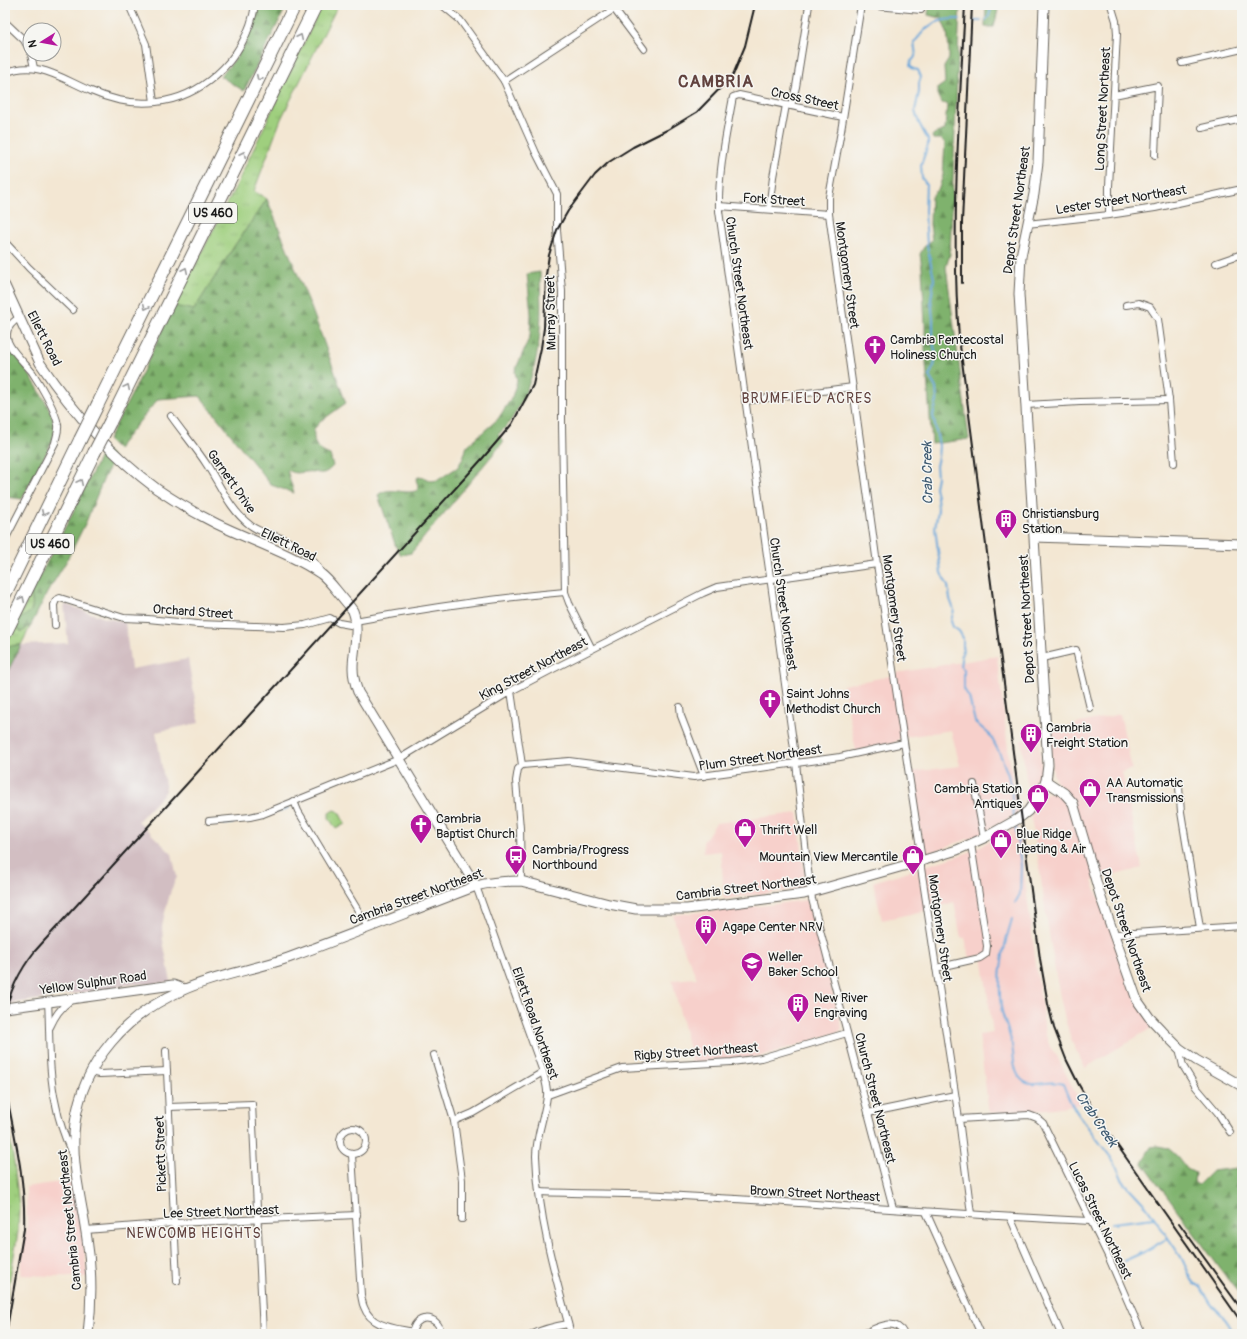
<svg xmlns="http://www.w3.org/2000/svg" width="1247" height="1339" viewBox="0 0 1247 1339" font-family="Pangolin,sans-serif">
<defs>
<pattern id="grass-tufts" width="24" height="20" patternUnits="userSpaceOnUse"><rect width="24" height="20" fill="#9fcf7e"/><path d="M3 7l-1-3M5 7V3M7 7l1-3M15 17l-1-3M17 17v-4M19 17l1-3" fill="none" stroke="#88b16c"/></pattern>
<pattern id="forest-firs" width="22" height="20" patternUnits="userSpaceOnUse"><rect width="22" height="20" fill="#7fb26d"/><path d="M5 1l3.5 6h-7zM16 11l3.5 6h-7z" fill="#679059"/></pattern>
</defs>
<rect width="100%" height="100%" fill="#f6f6f2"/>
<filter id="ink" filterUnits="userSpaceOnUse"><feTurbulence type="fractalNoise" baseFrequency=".025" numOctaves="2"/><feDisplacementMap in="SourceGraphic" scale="8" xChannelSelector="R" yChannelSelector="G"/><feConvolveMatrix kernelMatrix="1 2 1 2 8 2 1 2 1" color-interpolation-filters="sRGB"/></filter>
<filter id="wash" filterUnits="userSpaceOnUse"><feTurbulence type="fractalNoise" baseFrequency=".012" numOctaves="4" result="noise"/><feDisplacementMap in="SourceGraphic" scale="16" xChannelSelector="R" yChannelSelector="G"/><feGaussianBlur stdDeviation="0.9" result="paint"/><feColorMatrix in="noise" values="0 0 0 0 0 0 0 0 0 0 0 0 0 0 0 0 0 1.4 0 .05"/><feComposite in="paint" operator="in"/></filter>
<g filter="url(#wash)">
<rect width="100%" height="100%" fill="#f3e7d3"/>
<!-- built -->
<g fill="#f7d0cb">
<polygon points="997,656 1009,757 1018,812 1016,814 976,836 926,854 924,852 911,772 960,766 951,730 906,737 900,738 894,743 856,751 843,685 896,675 896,673"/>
<polygon points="1120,714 1132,769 1122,772 1142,868 1092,881 1153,1027 1085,1068 1071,1040 1063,1011 1056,976 1045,908 1037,851 1031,818 1032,813 1037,805 1029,799 1021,740 1038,738 1045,794 1052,793 1059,796 1065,789 1056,782 1053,773 1049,730"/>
<polygon points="798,813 806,888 724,899 721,851 704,853 703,842 716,823"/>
<polygon points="1018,826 1045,1033 1050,1047 1057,1056 1081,1104 1033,1111 989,1113 979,1035 993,1033 982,955 970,958 965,938 961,938 954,902 933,909 882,920 873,882 967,853"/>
<polygon points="806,900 809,905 842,1028 839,1032 761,1056 733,1061 692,1062 672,980 697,978 681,943 673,915 769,905"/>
<polygon points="73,1180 84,1244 87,1277 20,1275 27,1224 26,1187"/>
</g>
<!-- industrial -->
<polygon fill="#d2bec2" points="64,604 105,618 125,622 131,669 188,659 199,723 156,732 166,791 138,821 172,854 177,877 171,890 164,916 162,927 163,941 171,982 148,984 133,984 81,993 59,995 43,999 5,1004 5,677 21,645 68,643"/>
<!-- grass -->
<g fill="url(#grass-tufts)" stroke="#5e764d">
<polygon points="322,5 338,5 281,119 254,191 267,199 235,245 194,310 176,307 174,306 235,188"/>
<polygon points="31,593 33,607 26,627 30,627 21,645 5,646"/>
<polygon points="334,810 339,812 345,824 336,829 329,818 329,813"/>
<polygon points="5,1112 14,1162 19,1206 18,1232 5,1308"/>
</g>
<!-- forest -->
<g fill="url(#forest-firs)" stroke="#4e6744">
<path d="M258,5H287L244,91L220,76C242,54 251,35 258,5Z"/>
<polygon points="929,5 960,5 950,254 946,267 969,439 932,444 925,350 925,325 922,268 920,254 924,247 932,240 930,224 931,197 939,188 943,175 945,143 941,139 933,139 932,136 934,134 945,130 947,104 942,103 938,97 938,88 945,83 944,67 949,59 949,50 947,32 941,18 928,15"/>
<polygon points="986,5 999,5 994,27 985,27"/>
<path d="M267,199L311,307L346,403L321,421L314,429C313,443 316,450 330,455L333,466C321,479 319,470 306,472C296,473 297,474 287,470L294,493L271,485L200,396L158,399L121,444L118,450L108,440L137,384L174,306L194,310L235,245Z"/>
<path d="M540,272C540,291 542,311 540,330C538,364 524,411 498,435L504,441L411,553L401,555L396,547L378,495C389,485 405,496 418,490V485L416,480L418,477L425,478L431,481L438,480L458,467L463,458L467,446L498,419L512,397L517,381L515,371L530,336L531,314L527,274Z"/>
<path d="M5,340C17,356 57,411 55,430C53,443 45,455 39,466C33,477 28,488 22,499L5,497Z"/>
<path d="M104,448L114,458L104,478L86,522L66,562L47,593L30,627H26L25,630L22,632L17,628V620C33,611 34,612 31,593L74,510Z"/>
<polygon points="21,645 8,671 5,672 5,646"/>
<polygon points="1158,1146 1168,1148 1177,1156 1187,1169 1195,1173 1194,1182 1198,1185 1212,1171 1237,1168 1242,1161 1242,1297 1232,1285 1142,1162 1151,1147"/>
</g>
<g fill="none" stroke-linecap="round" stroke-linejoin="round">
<!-- stream -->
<g stroke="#69a7db" stroke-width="2">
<path d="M960,19C936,18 927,25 914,43C915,50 918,57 911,61L910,66L913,69L918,70L921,77L919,83V92L915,111L919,123L928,140V145L921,165L922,178L926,184L925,211L927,245L934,279L931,299L933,320V341L936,356L934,366L929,376L936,388L937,401L933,415L939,446L938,457L936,466L937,477L935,487L937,497L938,510L935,528L941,573L948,586L950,599L954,610L951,621L953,627L959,631L963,638V648L960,666L964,670V689L969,697L975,722L990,735L1000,754L1008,775L1011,788L1014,818"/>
<polyline points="986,20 989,16 992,5"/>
<polyline points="974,21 981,21"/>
<polyline points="273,813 288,808"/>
<polyline points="239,822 261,817"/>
<polyline points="224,824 233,823"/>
<polyline points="1015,824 1021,865 1020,894 1015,903"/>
<path d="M1012,919C1003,947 997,977 1001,1007C1003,1020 1010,1032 1012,1045C1014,1056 1013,1072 1022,1080C1033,1090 1049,1078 1063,1084L1069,1099L1078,1114L1115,1163L1123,1181L1147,1207L1181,1257L1194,1284L1200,1286L1211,1304L1226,1319L1234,1334"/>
<polyline points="1112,1223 1154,1218"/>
<polyline points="1124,1261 1144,1252 1168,1238"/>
</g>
</g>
</g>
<g filter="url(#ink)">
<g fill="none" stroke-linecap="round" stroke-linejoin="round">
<!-- street casing -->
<g stroke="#67635c" stroke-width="8">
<g id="street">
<polyline points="129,5 146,44 154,102"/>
<polyline points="442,5 460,20 504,81 536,153 557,194 557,230 562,291 562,425 565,592 569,603 592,649"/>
<polyline points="611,5 644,49"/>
<polyline points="861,5 841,131 829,197 829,214 877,564 921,854 921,868 959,1119 971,1214"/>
<polyline points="866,5 921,10"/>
<polyline points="5,22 24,40 30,51"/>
<polyline points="31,54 34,68"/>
<polyline points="1182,63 1242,49"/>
<path d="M5,73C37,59 62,79 91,91C134,110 180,107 216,75C236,58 251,32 255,5"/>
<polyline points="504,81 614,9"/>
<polyline points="1114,95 1158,86 1155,155"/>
<polyline points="791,106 796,87 809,5"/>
<path d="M843,117L739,95L733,97C726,135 718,172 719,211L796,763L807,863L812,899L893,1208"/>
<polyline points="1202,128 1242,119"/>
<polyline points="719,206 829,214"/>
<polyline points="769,209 773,177 786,105"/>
<polyline points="1109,215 1109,186 1117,34 1116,21 1111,5"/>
<polyline points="1027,224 1109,215 1155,208 1242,189"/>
<polyline points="5,242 29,268 73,310"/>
<polyline points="1216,263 1242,254"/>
<polyline points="1126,305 1139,303 1150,307 1158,319 1169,400 1174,463"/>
<polyline points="745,401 853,387"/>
<polyline points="1026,405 1080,402 1169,400"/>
<path d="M171,416C183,433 196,448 207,465C220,485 230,510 250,525C260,533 272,534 283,539C299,546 314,558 321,573"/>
<path d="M5,540L55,443C56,437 59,431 58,425C56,411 40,384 32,372C25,363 5,346 7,334C7,326 14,321 20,317"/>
<path d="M355,621C425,608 494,598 565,592"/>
<polyline points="55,625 54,605 56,600 60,598 124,618 148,619 198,624 284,627 305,625 330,618 339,623 356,626"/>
<polyline points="1042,658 1076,650 1090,708"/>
<polyline points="511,691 522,765 518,769 516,781 520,828 521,881"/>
<polyline points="680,707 681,716 704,776"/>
<polyline points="522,765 569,761 694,777 840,757 904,743"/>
<polyline points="974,784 984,838"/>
<polyline points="1179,787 1181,812 1200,928"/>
<polyline points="294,801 298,811 368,927"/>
<polyline points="209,821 250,817 263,814 399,759 511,691 551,670 703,593 717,587 877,564"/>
<path d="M476,886L543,1072C545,1080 548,1089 547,1096C545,1116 536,1135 536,1156C538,1216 555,1276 571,1334"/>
<polyline points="1114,936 1118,934 1242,926"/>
<polyline points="936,968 980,958 986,954 987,946 971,844"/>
<path d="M48,1001C50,1035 48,1072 56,1105C59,1122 65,1138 72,1154"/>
<path d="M50,1027C55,1016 60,1008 71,1000"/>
<polyline points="1179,1048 1183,1066 1196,1087 1218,1113 1230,1132"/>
<polyline points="166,1051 177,1281"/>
<polyline points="434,1055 454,1121 462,1180 462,1219"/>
<polyline points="91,1072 100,1074 167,1071"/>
<polyline points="548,1095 622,1068 732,1062 761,1058 847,1033"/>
<polyline points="169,1107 252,1104 263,1334"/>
<polyline points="868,1113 955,1095"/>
<polyline points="959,1119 1029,1115 1037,1118 1043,1123 1108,1256 1142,1334"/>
<polyline points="454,1121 473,1113 543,1072"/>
<circle cx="353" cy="1141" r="13"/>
<path d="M352,1155L361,1295C362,1299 362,1303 364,1307C371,1327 395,1328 413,1332"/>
<path d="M539,1192C587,1194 634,1193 682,1196C818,1203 954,1215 1090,1221"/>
<polyline points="926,1212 981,1334"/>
<polyline points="1010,1217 1061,1334"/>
<polyline points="86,1230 174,1223 357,1215"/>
<path d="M413,1334C412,1314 440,1313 441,1334"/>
<path d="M533,1334C545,1328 556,1326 568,1324"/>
<path d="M863,1334C877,1328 895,1316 904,1334"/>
</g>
</g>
<!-- secondary casing -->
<g stroke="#67635c" stroke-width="11">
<g id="secondary">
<path d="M5,286L40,363C71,409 112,456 157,489C176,502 197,514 217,524C252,541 290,553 321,574C329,580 335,589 342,597C345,601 350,606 353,611C360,629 353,650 353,668C353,677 355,684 358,692L476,886"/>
<polyline points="1035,537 1242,544"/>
<polyline points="1046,781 1064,793 1073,803 1101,898 1137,1000 1149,1017 1165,1034 1179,1048 1196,1060 1242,1086"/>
<polyline points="5,1008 173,985 184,989"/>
<path d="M88,1334C92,1302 92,1270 87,1239C82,1201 70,1162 75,1123C83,1061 127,1014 183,990C216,975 253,970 288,958C351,935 413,910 476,886C491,882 506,881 521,881L609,904L636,909H687L804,894L921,861L957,850L984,838L1018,819L1028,811L1042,791L1046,781L1048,765L1019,294L1021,256L1034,194L1038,162L1044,5"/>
</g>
</g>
<!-- highway casing -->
<g stroke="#67635c" stroke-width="14">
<g id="highway">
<polyline points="98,404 295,5"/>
<polyline points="110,422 316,5"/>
<polyline points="5,594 80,440"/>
<polyline points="5,634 94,453"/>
</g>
</g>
<!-- street -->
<use href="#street" stroke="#fff" stroke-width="6"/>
<!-- secondary -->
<use href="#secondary" stroke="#fff" stroke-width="9"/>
<!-- highway -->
<use href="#highway" stroke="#fff" stroke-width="12"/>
<!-- rail -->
<g stroke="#1c1c1c" stroke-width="2">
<path d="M965,5C959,116 951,227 959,338L1040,959L1048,1004L1054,1028L1066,1059L1079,1085L1094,1111L1115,1142L1242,1323"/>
<polyline points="962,283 962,222 972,5"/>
<path d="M5,1016C9,991 20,970 35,951L482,459L512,424L533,385L541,348L544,328L546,275L549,255L557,230L568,211L595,175L609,162L633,147L667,130L697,112L733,75L745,46L755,5"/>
<path d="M5,1087C14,1134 26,1180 24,1229L6,1334"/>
<polyline points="1179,1223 1242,1310"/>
</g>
<!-- highway-bridge casing -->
<g stroke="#67635c" stroke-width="14" stroke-linecap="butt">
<g id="highway-bridge">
<polyline points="80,440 98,404"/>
<polyline points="94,453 110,422"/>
</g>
</g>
<!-- highway-bridge -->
<use href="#highway-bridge" stroke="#fff" stroke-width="12"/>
</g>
<!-- one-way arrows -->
<defs><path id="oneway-chevron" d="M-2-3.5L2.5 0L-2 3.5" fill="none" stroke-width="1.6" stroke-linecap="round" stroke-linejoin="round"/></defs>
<g stroke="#999">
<use href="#oneway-chevron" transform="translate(300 37) rotate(-64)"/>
<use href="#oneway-chevron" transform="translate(259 78) rotate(116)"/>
<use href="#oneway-chevron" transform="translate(243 154) rotate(-64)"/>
<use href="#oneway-chevron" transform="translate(185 270) rotate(-64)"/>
<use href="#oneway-chevron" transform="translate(146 307) rotate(116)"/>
<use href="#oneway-chevron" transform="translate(127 387) rotate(-64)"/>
<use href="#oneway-chevron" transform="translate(80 482) rotate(-64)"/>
<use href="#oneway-chevron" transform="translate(44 513) rotate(116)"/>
<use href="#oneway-chevron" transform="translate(22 599) rotate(-64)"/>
</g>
</g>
<!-- icons -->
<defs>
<g id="church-pin" transform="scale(1.15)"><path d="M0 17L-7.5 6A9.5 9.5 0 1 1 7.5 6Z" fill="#b5179e" stroke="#f6f6f2"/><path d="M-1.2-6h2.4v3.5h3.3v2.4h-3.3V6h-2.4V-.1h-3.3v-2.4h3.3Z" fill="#fff"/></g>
<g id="building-pin" transform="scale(1.15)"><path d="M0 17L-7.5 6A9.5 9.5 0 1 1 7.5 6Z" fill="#b5179e" stroke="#f6f6f2"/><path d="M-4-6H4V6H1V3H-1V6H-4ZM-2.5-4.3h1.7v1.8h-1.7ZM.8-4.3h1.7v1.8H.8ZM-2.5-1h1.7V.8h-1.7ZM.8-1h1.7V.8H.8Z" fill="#fff"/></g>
<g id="shop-pin" transform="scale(1.15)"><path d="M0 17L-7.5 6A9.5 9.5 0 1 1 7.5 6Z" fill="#b5179e" stroke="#f6f6f2"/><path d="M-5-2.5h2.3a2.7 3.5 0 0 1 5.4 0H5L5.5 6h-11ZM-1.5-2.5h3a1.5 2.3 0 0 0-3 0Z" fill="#fff"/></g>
<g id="bus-pin" transform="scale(1.15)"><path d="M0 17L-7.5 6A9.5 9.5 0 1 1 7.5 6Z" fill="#b5179e" stroke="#f6f6f2"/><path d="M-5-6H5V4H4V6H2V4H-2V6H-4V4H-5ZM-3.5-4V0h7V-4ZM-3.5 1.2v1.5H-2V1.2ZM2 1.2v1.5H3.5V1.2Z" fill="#fff"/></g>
<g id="school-pin" transform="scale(1.15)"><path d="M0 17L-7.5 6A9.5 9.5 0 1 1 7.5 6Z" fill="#b5179e" stroke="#f6f6f2"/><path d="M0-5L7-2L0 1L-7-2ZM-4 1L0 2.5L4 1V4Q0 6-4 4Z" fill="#fff"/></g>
</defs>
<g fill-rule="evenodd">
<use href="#church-pin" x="875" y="346"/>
<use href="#building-pin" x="1006" y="520"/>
<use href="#church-pin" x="770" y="700"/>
<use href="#building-pin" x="1031" y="734"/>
<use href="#shop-pin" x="1090" y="789"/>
<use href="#shop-pin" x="1038" y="795"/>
<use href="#church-pin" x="421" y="825"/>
<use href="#shop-pin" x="745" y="829"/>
<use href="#shop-pin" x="1001" y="840"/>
<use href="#bus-pin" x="516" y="856"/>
<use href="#shop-pin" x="913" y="856"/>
<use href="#building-pin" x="706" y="926"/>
<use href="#school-pin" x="752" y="963"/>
<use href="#building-pin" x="798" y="1004"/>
</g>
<g text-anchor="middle" stroke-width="3" stroke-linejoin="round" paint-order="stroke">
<!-- shield labels -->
<g fill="#f6f6f2" stroke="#5d5d5c" stroke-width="1">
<rect x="189" y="203" width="48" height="20" rx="3"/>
<rect x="26" y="534" width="48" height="20" rx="3"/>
</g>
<g font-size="12" font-weight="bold" fill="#1c1c1c">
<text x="213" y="217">US 460</text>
<text x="50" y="548">US 460</text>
</g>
<!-- street labels -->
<g font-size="13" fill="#1c1c1c" stroke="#f6f6f2">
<text transform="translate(805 98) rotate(12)" y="5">Cross Street</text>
<text transform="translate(1102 109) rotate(-87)" y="5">Long Street Northeast</text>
<text transform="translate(774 199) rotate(4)" y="5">Fork Street</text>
<text transform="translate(1121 199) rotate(-9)" y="5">Lester Street Northeast</text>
<text transform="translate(1016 210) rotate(-82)" y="5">Depot Street Northeast</text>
<text transform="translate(848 275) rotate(82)" y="5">Montgomery Street</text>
<text transform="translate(740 283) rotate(82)" y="5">Church Street Northeast</text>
<text transform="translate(550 313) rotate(-91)" y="5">Murray Street</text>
<text transform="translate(45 338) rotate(63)" y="5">Ellett Road</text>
<text transform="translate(232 481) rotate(55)" y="5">Garnett Drive</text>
<text transform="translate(289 544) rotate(26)" y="5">Ellett Road</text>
<text transform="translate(784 604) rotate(82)" y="5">Church Street Northeast</text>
<text transform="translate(895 608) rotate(82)" y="5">Montgomery Street</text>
<text transform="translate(193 611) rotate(4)" y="5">Orchard Street</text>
<text transform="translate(1026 619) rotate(-93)" y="5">Depot Street Northeast</text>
<text transform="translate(533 668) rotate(-28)" y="5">King Street Northeast</text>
<text transform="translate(760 757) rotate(-8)" y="5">Plum Street Northeast</text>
<text transform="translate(746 887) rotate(-7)" y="5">Cambria Street Northeast</text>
<text transform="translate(416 896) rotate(-20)" y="5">Cambria Street Northeast</text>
<text transform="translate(941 928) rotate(82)" y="5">Montgomery Street</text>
<text transform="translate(1127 930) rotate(71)" y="5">Depot Street Northeast</text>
<text transform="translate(93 982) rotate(-8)" y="5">Yellow Sulphur Road</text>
<text transform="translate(536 1023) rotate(71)" y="5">Ellett Road Northeast</text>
<text transform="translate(696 1051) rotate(-4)" y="5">Rigby Street Northeast</text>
<text transform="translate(876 1098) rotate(76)" y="5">Church Street Northeast</text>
<text transform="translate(160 1154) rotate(-92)" y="5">Pickett Street</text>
<text transform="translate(815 1193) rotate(3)" y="5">Brown Street Northeast</text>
<text transform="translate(221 1211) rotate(-2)" y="5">Lee Street Northeast</text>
<text transform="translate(69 1220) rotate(-96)" y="5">Cambria Street Northeast</text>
<text transform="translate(1101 1220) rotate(64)" y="5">Lucas Street Northeast</text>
</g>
<!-- poi labels -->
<g font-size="13" fill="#1c1c1c" stroke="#f6f6f2" text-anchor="start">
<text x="890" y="344">Cambria Pentecostal<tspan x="890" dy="15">Holiness Church</tspan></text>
<text x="1022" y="518">Christiansburg<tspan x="1022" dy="15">Station</tspan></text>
<text x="786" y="698">Saint Johns<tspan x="786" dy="15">Methodist Church</tspan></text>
<text x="1046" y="732">Cambria<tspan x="1046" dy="15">Freight Station</tspan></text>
<text x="1106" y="787">AA Automatic<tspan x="1106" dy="15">Transmissions</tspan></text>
<text x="1022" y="793" text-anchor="end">Cambria Station<tspan x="1022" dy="15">Antiques</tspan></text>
<text x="436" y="823">Cambria<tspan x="436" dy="15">Baptist Church</tspan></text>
<text x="760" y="834">Thrift Well</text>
<text x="1016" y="838">Blue Ridge<tspan x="1016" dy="15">Heating &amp; Air</tspan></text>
<text x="532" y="854">Cambria/Progress<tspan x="532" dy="15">Northbound</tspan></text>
<text x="898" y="861" text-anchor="end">Mountain View Mercantile</text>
<text x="722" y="931">Agape Center NRV</text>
<text x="768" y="961">Weller<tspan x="768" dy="15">Baker School</tspan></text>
<text x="814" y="1002">New River<tspan x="814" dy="15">Engraving</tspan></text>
</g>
<!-- neighbourhood labels -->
<g font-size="14" letter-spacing="1" fill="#61423e" stroke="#f6f6f2">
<text x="807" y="403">BRUMFIELD ACRES</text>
<text x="194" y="1238">NEWCOMB HEIGHTS</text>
</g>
<!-- water labels -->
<g font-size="14" font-style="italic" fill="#3f5b72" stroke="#f6f6f2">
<text transform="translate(927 473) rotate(-91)" y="5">Crab Creek</text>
<text transform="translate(1097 1119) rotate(56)" y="5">Crab Creek</text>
</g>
<!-- district labels -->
<g font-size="17" font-weight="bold" letter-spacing="1" fill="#61423e" stroke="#f6f6f2">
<text x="716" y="87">CAMBRIA</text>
</g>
</g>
<!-- margin -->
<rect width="1247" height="1339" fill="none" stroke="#f6f6f2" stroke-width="20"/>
<!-- north arrow -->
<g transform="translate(42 42) rotate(259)"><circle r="19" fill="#f6f6f2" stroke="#9f9f9c"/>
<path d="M0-3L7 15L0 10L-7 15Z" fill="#b5179e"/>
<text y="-6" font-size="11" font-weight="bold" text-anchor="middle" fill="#1c1c1c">N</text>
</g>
</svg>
